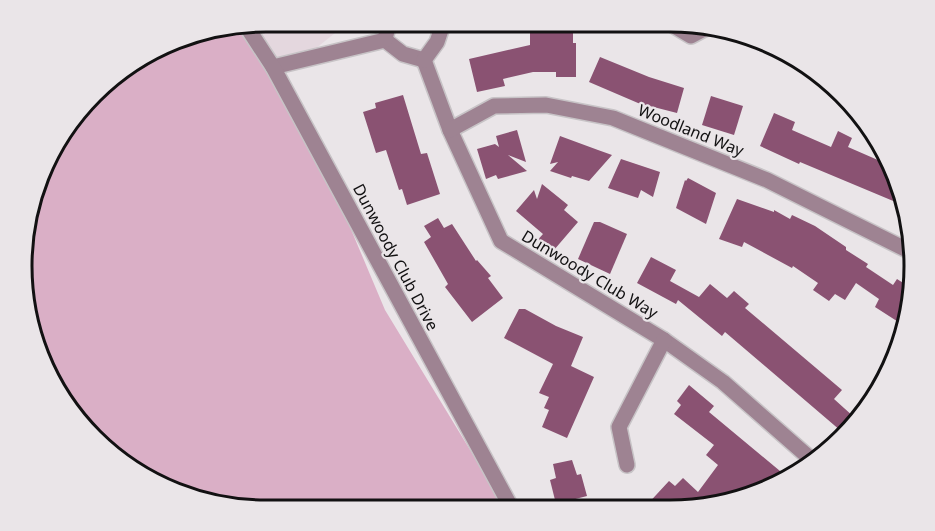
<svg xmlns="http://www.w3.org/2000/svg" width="935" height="531" viewBox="0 0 935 531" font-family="'Noto Sans',sans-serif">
<rect width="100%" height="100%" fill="#eae5e8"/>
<!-- built -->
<polygon fill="#e4d7de" points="266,21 350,21 285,73 249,24"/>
<!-- green -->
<polygon fill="#daafc6" points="249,24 285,73 385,310 506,509 250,509 143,477 81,426 39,359 22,281 29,202 62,129 117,71 187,34"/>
<!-- building -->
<g fill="#8a5272">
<polygon points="530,31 573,31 573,43 576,43 576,77 556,77 556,72 533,72 503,79 505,86 477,92 469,59 530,45"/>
<polygon points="600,57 649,77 684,88 677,113 638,103 589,82"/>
<polygon points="403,95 421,154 427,153 440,194 407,205 402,189 399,190 386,150 376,153 363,112 376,108 375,103"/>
<polygon points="711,96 743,106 734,135 702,125"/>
<polygon points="774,113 795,122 792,130 831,147 838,131 852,138 848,147 887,164 901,194 898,203 800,162 799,164 760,146"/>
<polygon points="517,130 526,162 508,155 527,171 498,179 496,175 486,179 477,149 495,144 499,147 496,136"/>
<polygon points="560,136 598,150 612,155 589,181 572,176 571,178 550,171 558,162 550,164"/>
<polygon points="621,159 660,172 653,197 641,190 638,198 608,188"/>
<polygon points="688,178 716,193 706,224 676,208 685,180 686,181"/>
<polygon points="542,184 568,205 564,210 578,222 548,257 534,244 543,234 516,211 534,190 537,199"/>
<polygon points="737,199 774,212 774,210 790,219 792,215 815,226 846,247 846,250 868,264 866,267 893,285 897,279 911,288 912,298 903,325 875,307 879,299 856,283 845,300 835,294 829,301 813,290 818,283 793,266 792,268 744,242 742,247 719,239"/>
<polygon points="438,218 444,228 452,224 476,261 477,260 491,276 488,278 503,298 472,322 445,287 448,284 424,242 431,237 424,226"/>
<polygon points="594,222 600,222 627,234 610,274 578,259"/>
<polygon points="651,257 676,270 670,281 699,297 710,284 727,298 734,291 749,304 745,308 842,390 834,399 854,417 841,431 725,332 722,336 678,300 676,304 637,283"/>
<polygon points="519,309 525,309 556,326 583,337 571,366 594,377 567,438 542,427 549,410 544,408 549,397 539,393 553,364 504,338"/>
<polygon points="689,385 714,406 709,412 786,476 701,508 644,508 669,481 675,486 683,478 698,492 718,465 706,455 714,445 674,414 681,405 677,401"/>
<polygon points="572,460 577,475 581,474 587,496 556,504 550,480 556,478 553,464"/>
</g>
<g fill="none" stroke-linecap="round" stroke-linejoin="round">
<!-- minor casing -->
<g stroke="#c7c3c6" stroke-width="18">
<g id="minor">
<polyline points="389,21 385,40 403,54 424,60"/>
<polyline points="666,21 691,36 706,28"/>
<polyline points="424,60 450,130 501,241 664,340 723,382 813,461"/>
<polyline points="424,60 437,42 444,21"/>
<polyline points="273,67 385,40"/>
<polyline points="450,130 494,106 546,105 613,118 767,180 909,251"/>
<polyline points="627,465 619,427 664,340"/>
</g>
</g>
<!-- tertiary casing -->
<g stroke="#c7c3c6" stroke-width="18">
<polyline id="tertiary" points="245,24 273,67 512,509"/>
</g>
<!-- minor -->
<use href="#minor" stroke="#9e8392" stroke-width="15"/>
<!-- tertiary -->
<use href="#tertiary" stroke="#9e8392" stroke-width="15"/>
</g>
<g text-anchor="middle" stroke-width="4.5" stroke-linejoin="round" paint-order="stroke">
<!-- street labels -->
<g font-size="16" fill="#121112" stroke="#eae5e8">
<text transform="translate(691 130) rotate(22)" y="6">Woodland Way</text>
<text transform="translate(396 257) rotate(62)" y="6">Dunwoody Club Drive</text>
<text transform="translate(590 274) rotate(31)" y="6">Dunwoody Club Way</text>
</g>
</g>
<!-- crop -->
<path d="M0 0H935V531H0ZM266 32H670A234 234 0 0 1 904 266V266A234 234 0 0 1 670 500H266A234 234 0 0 1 32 266V266A234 234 0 0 1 266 32Z" fill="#eae5e8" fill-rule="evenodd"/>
<path fill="none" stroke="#121112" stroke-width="3" d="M266 32H670A234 234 0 0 1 904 266V266A234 234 0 0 1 670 500H266A234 234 0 0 1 32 266V266A234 234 0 0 1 266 32Z"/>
</svg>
